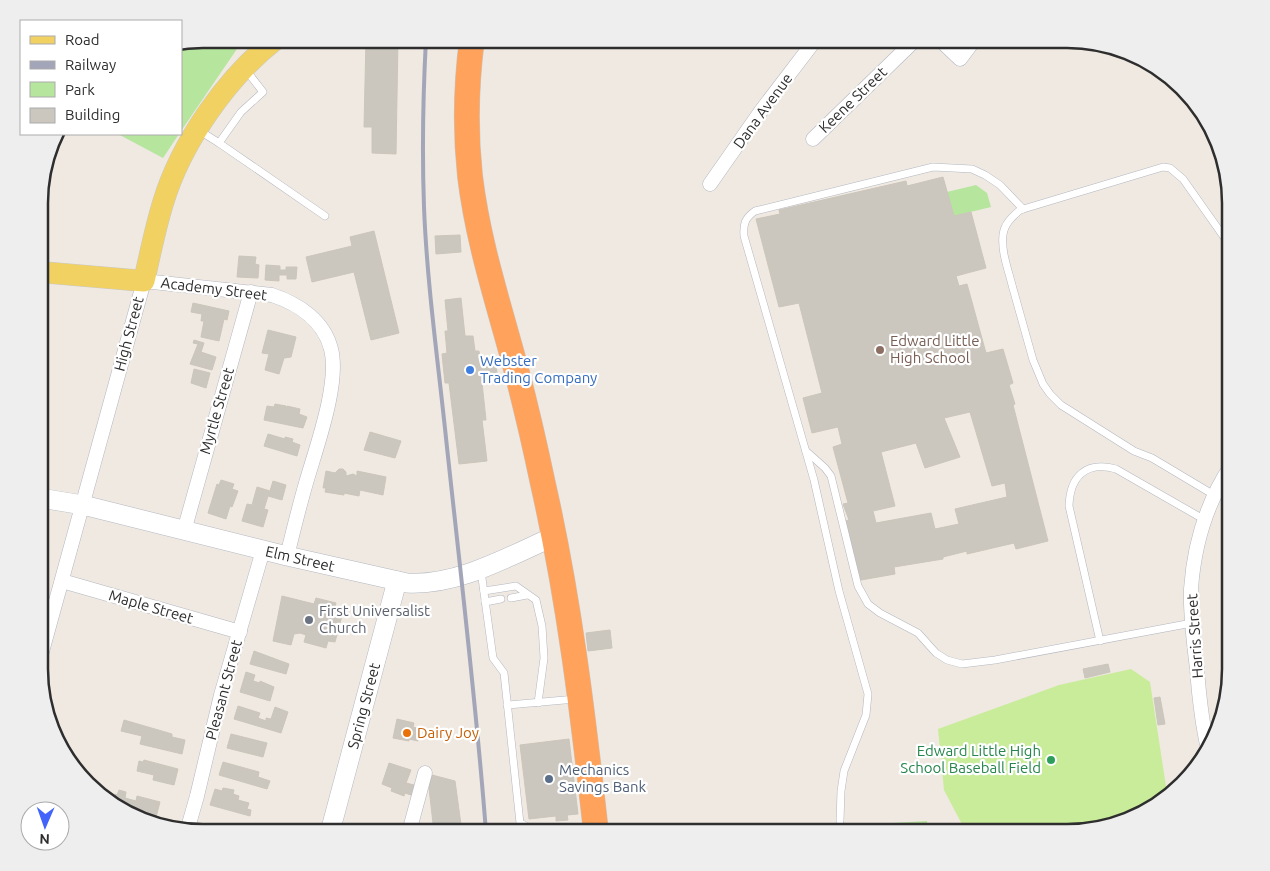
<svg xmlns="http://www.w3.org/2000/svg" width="1270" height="871" viewBox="0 0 1270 871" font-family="Ubuntu,sans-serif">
<rect width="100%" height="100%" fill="#efe9e1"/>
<!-- green -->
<g fill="#b6e59e">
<polygon points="203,39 248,39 241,43 181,131 181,43"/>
<polygon points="118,134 179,134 163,158"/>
<polygon points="976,185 987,193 991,207 954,216 947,192"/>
<polygon points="927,821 928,832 858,832 858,825"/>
</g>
<!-- pitch -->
<polygon fill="#c9ec9a" points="1131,669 1150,682 1167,793 1140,815 1068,832 966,832 944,790 938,729 1059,685"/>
<!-- building -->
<g fill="#cbc7bf" stroke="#cbc5ba" fill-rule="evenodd">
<polygon points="366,39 398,39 396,154 372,153 372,127 364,127"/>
<path d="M943,177L954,216L971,212L986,268L956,276L959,286L967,284L986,353L1003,349L1013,383L1009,385L1015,404L1013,405L1048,541L1016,549L1014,543L967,554V551L943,557V559L894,567L895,574L861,580L845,521L849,520L843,504L848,503L833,447L842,444L838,427L812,433L803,398L822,393L799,303L779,307L756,219L780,214L779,210L906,181L907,186ZM970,412L992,486L1005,483L1007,497L955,509L959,524L935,529L931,513L876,523L873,511L895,506L881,452L916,443L925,468L960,457L944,418Z"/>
<polygon points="374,231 399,333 371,340 354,272 312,282 306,257 352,246 350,237"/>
<polygon points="460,235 461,252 436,254 435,236"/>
<polygon points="239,256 256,257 255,264 259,265 258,278 237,277"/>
<polygon points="266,265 280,266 280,270 286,270 286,267 297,267 296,279 287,279 287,275 279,275 279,281 265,280"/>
<polygon points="461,298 465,336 473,336 475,351 479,351 480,358 495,356 498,381 482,383 486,420 482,420 487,461 459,464 449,383 445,383 442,354 447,353 445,331 448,331 445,300"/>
<polygon points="193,303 229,311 227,320 224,319 219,341 201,337 204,321 201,321 202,314 191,312"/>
<polygon points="268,330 296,337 291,357 284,358 279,374 265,370 269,354 262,353"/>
<polygon points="194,340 204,343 201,352 216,357 212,370 190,364 198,344 193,343"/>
<polygon points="194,369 210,373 206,388 191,383"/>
<polygon points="275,404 286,406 286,410 287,406 300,409 299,414 307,417 303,428 264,420 267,406 274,407"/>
<polygon points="370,432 401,441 395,458 364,450"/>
<polygon points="268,434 285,439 285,437 293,439 292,442 300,445 297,456 264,446"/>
<polygon points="339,469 343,469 346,472 346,476 353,474 357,476 357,471 386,477 383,495 360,490 359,496 344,493 344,495 325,492 326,488 323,488 326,471 335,473"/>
<polygon points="221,480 234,484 232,489 238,491 232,507 230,506 226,519 208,513 217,484 219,485"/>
<polygon points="273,481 286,485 282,500 268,496 264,509 268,510 263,527 242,521 247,504 252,505 257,487 270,491"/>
<polygon points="282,596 314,604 316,598 336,603 334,610 343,612 335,642 328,641 326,648 304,642 306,635 300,633 294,634 291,645 273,641"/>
<polygon points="610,630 612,648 588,651 586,633"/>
<polygon points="254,651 289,664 286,674 250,664"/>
<polygon points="1108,664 1110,672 1085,678 1083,669"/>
<polygon points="246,672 255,675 253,681 260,683 260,681 274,687 270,701 240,692"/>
<polygon points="1160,697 1165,724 1158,725 1154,698"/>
<polygon points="238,706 260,713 258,718 266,721 266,718 271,719 275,707 288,712 281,733 234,719"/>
<polygon points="397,719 414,723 413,727 420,729 418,741 409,739 409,741 393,738"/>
<polygon points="124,720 172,734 172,737 185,740 182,754 140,744 142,736 121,731"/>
<polygon points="231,734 267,743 263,757 227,748"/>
<polygon points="569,739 578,814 567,815 568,820 556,821 556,816 529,819 520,745"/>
<polygon points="144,760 178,769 174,785 153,780 154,775 137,771 139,761 143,762"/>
<polygon points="223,762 259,772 258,777 270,781 267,789 219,775"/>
<polygon points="389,763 411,770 406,783 414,785 411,795 405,793 404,796 391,791 392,788 382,784"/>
<polygon points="432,775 455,781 462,832 434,832 429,788"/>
<polygon points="223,788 234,790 233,794 239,796 238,800 249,803 247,809 251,810 250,816 210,805 215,789 222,791"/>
<polygon points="119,790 126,792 125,798 136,801 137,796 160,802 156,817 118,807 112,803 115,794 117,795"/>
<polygon points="354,827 368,830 369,832 353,832"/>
</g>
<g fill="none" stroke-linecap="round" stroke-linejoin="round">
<!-- lane casing -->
<g stroke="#b4b7c1" stroke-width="8">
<g id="lane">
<polyline points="200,131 219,143 325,216"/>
<polyline points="219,143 241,112 263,92 246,70"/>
<polyline points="806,451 825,468 831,476 858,586 868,604 880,613 918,633 936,653 947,660 962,664 995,660 1192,623"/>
<polyline points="1217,490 1231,499"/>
<path d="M1214,495L1152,458L1134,451L1061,405L1050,394L1043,384L1033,360C1026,335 1019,310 1012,285C1008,269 1001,251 1003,235C1004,224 1012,217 1020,210L1163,167L1170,168L1183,179L1231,247"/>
<polyline points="481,571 493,658 504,673 520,823 538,832 593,828"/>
<polyline points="484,591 516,586 536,600 542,626 544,658 538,703"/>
<polyline points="511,598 527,595"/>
<polyline points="485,602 501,599"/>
<path d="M1100,641L1069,506C1070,476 1086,461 1116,469L1205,520"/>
<polyline points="507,705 576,699"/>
<path d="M840,821L841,791L844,771L866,715L868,694L839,591L814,480L744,236C743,224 745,218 755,211L933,167L972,169L985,175L1000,185L1023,209"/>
</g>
</g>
<!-- street casing -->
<g stroke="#b4b7c1" stroke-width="15">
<g id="street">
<polyline points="939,39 960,59 975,39"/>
<polyline points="813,139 916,39"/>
<polyline points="710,184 761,111 816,39"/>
<polyline points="184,531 251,292"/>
<polyline points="62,581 240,632"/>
<path d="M40,659L144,281L272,295C299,304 324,321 331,349C340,383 316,448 306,483C299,507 293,532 287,556"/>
<path d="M1208,749C1202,723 1199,696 1197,669C1194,643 1190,616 1191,589C1194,546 1207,502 1231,466"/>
<polyline points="187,831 197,796 221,695 263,550"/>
<polyline points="409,832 425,773"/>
</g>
</g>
<!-- secondary casing -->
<g stroke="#b4b7c1" stroke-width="20">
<g id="secondary">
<path d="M40,498L83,505L287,556L407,583C458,586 509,556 555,536"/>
<polyline points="330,832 397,581"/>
</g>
</g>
<!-- primary casing -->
<g stroke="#c9c9c9" stroke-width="22">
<path id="primary" d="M40,272L144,281C150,255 155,229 163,203C181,143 227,77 276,39"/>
</g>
<!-- highway casing -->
<g stroke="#c9c9c9" stroke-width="26">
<path id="highway" d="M472,39C466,85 465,130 470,176C478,243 499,305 516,369C526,407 535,446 543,484C569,598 583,715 596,832"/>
</g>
<!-- lane -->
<use href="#lane" stroke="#fff" stroke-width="7"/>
<!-- street -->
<use href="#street" stroke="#fff" stroke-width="14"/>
<!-- secondary -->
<use href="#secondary" stroke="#fff" stroke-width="19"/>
<!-- primary -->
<use href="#primary" stroke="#f2d163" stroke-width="21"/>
<!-- highway -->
<use href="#highway" stroke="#ffa35c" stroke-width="25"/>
<!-- rail -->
<path stroke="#a3a6b8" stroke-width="4" d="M426,39C423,95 422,151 424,207C427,284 438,361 446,438C460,569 476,700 486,832"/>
</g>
<!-- markers -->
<circle fill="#8d6e63" stroke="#fff" stroke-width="2" cx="880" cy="350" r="5"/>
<circle fill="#3f7fe0" stroke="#fff" stroke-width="2" cx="470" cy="370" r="5"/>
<circle fill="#6b7280" stroke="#fff" stroke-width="2" cx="309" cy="620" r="5"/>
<circle fill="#e8710a" stroke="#fff" stroke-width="2" cx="407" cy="733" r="5"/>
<circle fill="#2e9e5b" stroke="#fff" stroke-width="2" cx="1051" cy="760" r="5"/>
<circle fill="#5c6f8a" stroke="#fff" stroke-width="2" cx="549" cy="779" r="5"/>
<g text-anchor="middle" stroke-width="4.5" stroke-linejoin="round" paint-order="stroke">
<!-- street labels -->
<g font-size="15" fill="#2e2e2e" stroke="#fff">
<text transform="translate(853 100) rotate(-44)" y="5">Keene Street</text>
<text transform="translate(763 111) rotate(-54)" y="5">Dana Avenue</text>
<text transform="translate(214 289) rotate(7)" y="5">Academy Street</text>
<text transform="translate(129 334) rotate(-75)" y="5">High Street</text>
<text transform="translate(217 411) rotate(-74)" y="5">Myrtle Street</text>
<text transform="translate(300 559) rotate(13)" y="5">Elm Street</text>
<text transform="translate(151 607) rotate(16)" y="5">Maple Street</text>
<text transform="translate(1195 636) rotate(-94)" y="5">Harris Street</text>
<text transform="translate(224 690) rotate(-75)" y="5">Pleasant Street</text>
<text transform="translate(364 706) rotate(-75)" y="5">Spring Street</text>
</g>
<!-- education labels -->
<g font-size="15" fill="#785e54" stroke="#fff" text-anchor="start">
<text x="890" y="346">Edward Little<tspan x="890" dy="17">High School</tspan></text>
</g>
<!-- shop labels -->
<g font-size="15" fill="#366cbe" stroke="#fff" text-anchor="start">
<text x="480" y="366">Webster<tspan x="480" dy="17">Trading Company</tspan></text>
</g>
<!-- worship labels -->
<g font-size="15" fill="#5b616d" stroke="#fff" text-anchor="start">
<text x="319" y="616">First Universalist<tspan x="319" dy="17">Church</tspan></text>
</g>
<!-- food labels -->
<g font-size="15" fill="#c56008" stroke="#fff" text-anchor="start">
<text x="417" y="738">Dairy Joy</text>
</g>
<!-- leisure labels -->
<g font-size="15" fill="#27864d" stroke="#fff" text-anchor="end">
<text x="1041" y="756">Edward Little High<tspan x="1041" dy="17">School Baseball Field</tspan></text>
</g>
<!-- service labels -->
<g font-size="15" fill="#4e5e75" stroke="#fff" text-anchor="start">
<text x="559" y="775">Mechanics<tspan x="559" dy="17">Savings Bank</tspan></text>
</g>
</g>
<!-- crop -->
<path d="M0 0H1270V871H0ZM203 48H1067A155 155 0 0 1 1222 203V669A155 155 0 0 1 1067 824H203A155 155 0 0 1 48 669V203A155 155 0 0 1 203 48Z" fill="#eee" fill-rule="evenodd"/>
<path fill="none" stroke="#2e2e2e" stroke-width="2.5" d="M203 48H1067A155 155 0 0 1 1222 203V669A155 155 0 0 1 1067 824H203A155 155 0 0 1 48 669V203A155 155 0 0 1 203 48Z"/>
<!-- legend -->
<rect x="20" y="20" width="162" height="115" fill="#ffffff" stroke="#ababab"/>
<rect x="30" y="36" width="25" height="8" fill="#f2d163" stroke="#ababab"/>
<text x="65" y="45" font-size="15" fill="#2e2e2e">Road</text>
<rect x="30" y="61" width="25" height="8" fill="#a3a6b8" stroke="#ababab"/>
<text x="65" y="70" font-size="15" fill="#2e2e2e">Railway</text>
<rect x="30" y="82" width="25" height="15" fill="#b6e59e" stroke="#ababab"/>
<text x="65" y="95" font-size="15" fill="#2e2e2e">Park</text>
<rect x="30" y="108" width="25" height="15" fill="#cbc7bf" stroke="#ababab"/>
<text x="65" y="120" font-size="15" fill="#2e2e2e">Building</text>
<!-- north arrow -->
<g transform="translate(45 826) rotate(182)"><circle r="24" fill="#ffffff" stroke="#ababab"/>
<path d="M0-4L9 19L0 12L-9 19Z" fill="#4264fb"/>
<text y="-8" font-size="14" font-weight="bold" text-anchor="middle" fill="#2e2e2e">N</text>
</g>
</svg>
